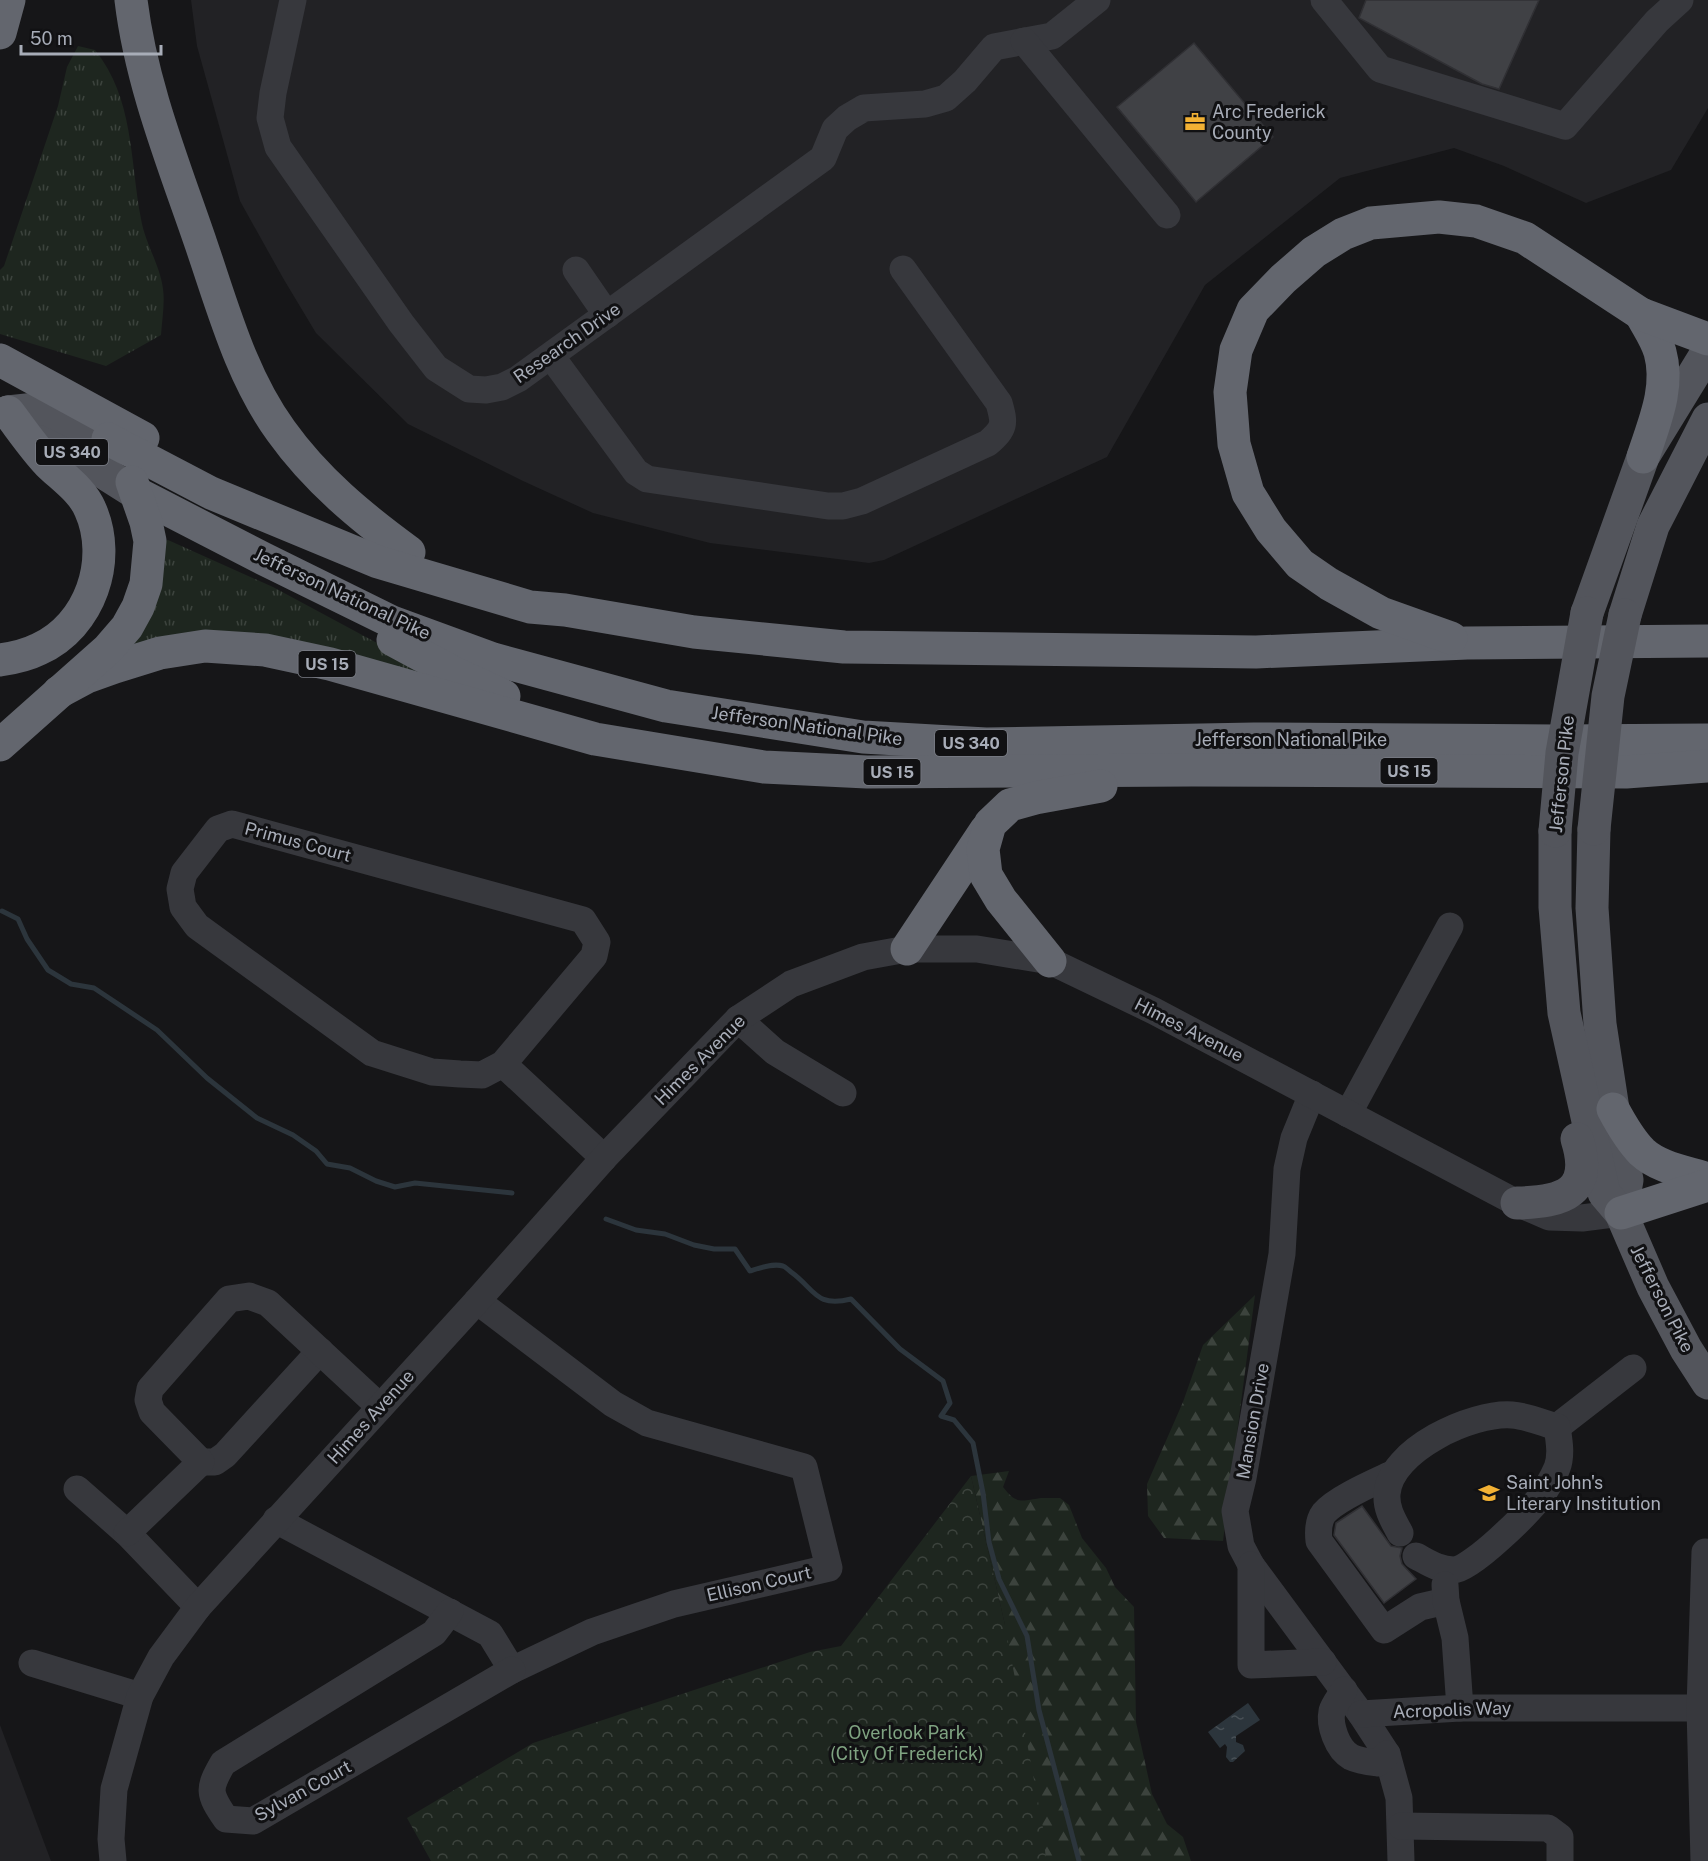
<svg xmlns="http://www.w3.org/2000/svg" width="1708" height="1861" viewBox="0 0 1708 1861" font-family="'Public Sans',sans-serif">
<defs>
<pattern id="grass-tufts" width="24" height="20" patternUnits="userSpaceOnUse" patternTransform="scale(1.5)"><rect width="24" height="20" fill="#1e261f"/><path d="M3 7l-1-3M5 7V3M7 7l1-3M15 17l-1-3M17 17v-4M19 17l1-3" fill="none" stroke="#3c433d"/></pattern>
<pattern id="forest-firs" width="22" height="20" patternUnits="userSpaceOnUse" patternTransform="scale(1.5)"><rect width="22" height="20" fill="#1e261f"/><path d="M5 1l3.5 6h-7zM16 11l3.5 6h-7z" fill="#3c433d"/></pattern>
<pattern id="park-crowns" width="20" height="18" patternUnits="userSpaceOnUse" patternTransform="scale(1.5)"><rect width="20" height="18" fill="#1e261f"/><path d="M2 6a3 3 0 1 1 6 0M12 15a3 3 0 1 1 6 0" fill="none" stroke="#3c433d"/></pattern>
<pattern id="water-ripples" width="26" height="14" patternUnits="userSpaceOnUse" patternTransform="scale(1.5)"><rect width="26" height="14" fill="#2c353c"/><path d="M2 4q2-2 4 0t4 0M15 11q2-2 4 0t4 0" fill="none" stroke="#485056"/></pattern>
</defs>
<rect width="100%" height="100%" fill="#161618"/>
<!-- built -->
<g fill="#222225">
<polygon points="191,0 1708,0 1708,108 1671,170 1586,203 1504,166 1454,148 1340,178 1205,285 1107,457 884,560 869,563 710,543 593,513 523,481 408,424 316,333 283,278 240,201 197,46"/>
<polygon points="0,1725 51,1861 0,1861"/>
</g>
<!-- grass -->
<g fill="url(#grass-tufts)">
<path d="M78,46L95,50C134,98 130,161 141,219C145,243 160,265 163,289C165,303 162,320 161,335L106,366L0,334V270L4,266L58,106L67,67Z"/>
<polygon points="168,540 273,587 418,665 485,698 387,671 126,654 163,541"/>
</g>
<!-- forest -->
<g fill="url(#forest-firs)">
<polygon points="1255,1295 1223,1541 1164,1538 1148,1516 1147,1484 1183,1402 1203,1345"/>
<path d="M1009,1471L1003,1487C1017,1505 1021,1501 1041,1498C1047,1498 1054,1498 1060,1498L1069,1505L1082,1538L1106,1568L1115,1587L1134,1607L1136,1722L1152,1794L1167,1824L1183,1837L1191,1861H976L1005,1625L971,1476Z"/>
</g>
<!-- park -->
<polygon fill="url(#park-crowns)" points="971,1476 1005,1625 1043,1828 1046,1861 431,1861 407,1818 533,1743 810,1652 841,1646"/>
<!-- water -->
<polygon fill="url(#water-ripples)" points="1248,1703 1260,1720 1236,1736 1236,1742 1243,1745 1245,1751 1233,1762 1230,1762 1226,1757 1227,1747 1225,1744 1220,1748 1208,1732"/>
<g fill="none" stroke-linecap="round" stroke-linejoin="round">
<!-- stream -->
<g stroke="#2c353c" stroke-width="5">
<polyline points="2,911 18,919 27,939 48,970 71,984 94,988 157,1030 207,1078 257,1118 293,1135 316,1151 327,1164 350,1168 376,1181 395,1187 415,1183 512,1193"/>
<path d="M606,1219L636,1230L665,1234L694,1245L714,1249H735L750,1271C759,1268 773,1263 783,1266C784,1266 790,1271 791,1272C815,1289 815,1308 851,1299L900,1349L943,1381L950,1403L941,1416L954,1420L973,1443L983,1493L989,1542L999,1579L1027,1636L1039,1710L1079,1861"/>
</g>
</g>
<!-- building -->
<g fill="#404145" stroke="#303034" stroke-width="1.5">
<polygon points="1366,0 1539,0 1499,89 1482,84 1359,18"/>
<polygon points="1194,43 1273,137 1196,202 1117,107"/>
<polygon points="1362,1506 1391,1546 1402,1548 1400,1556 1402,1564 1416,1579 1384,1603 1334,1535 1336,1523"/>
</g>
<g fill="none" stroke-linecap="round" stroke-linejoin="round">
<!-- minor -->
<g stroke="#37383d" stroke-width="27">
<polyline points="293,0 273,93 270,118 278,147 401,323 436,368 469,389 486,390 502,387 518,379 823,158 835,129 847,118 864,108 925,104 946,98 965,81 994,47 1052,36 1097,0"/>
<polyline points="1324,0 1380,69 1565,126 1657,21 1680,0"/>
<polyline points="1024,41 1167,215"/>
<polyline points="576,270 607,315"/>
<path d="M551,356L636,472L647,479L828,506H843L862,501L988,443C1005,428 1005,424 999,403L903,269"/>
<polyline points="738,1019 775,1052 843,1093"/>
<polyline points="503,1064 594,956 597,942 583,920 232,824 218,829 184,873 180,889 183,907 197,926 372,1053 432,1072 460,1074 482,1075 503,1064 604,1158"/>
<polyline points="1312,1094 1294,1138 1287,1169 1282,1254 1243,1478 1235,1511 1241,1546 1251,1565 1361,1714 1387,1754 1399,1798 1401,1861"/>
<polyline points="1348,1114 1450,926"/>
<polyline points="1557,1427 1633,1368"/>
<polyline points="201,1462 215,1462 225,1455 320,1351"/>
<path d="M1394,1473C1375,1482 1337,1498 1324,1513C1318,1521 1318,1532 1319,1541L1384,1630L1420,1607L1446,1601"/>
<polyline points="77,1489 127,1533 198,1607"/>
<polyline points="276,1520 490,1634 512,1670 592,1632 674,1604 829,1568 804,1467 647,1423 613,1404 477,1301"/>
<polyline points="127,1533 201,1462 152,1412 148,1400 150,1389 229,1299 249,1296 268,1303 380,1407"/>
<path d="M1400,1533C1393,1520 1386,1509 1387,1494C1390,1450 1472,1412 1512,1415C1527,1416 1543,1423 1557,1427C1559,1440 1562,1455 1557,1468C1553,1477 1547,1488 1541,1496C1529,1512 1472,1569 1454,1570C1439,1570 1429,1563 1416,1556"/>
<polyline points="1251,1565 1251,1665 1323,1662"/>
<polyline points="1445,1585 1446,1601 1455,1638 1460,1708"/>
<path d="M450,1612L434,1633L223,1763C208,1789 208,1793 226,1819L253,1821L512,1670"/>
<polyline points="32,1663 140,1696"/>
<path d="M1344,1690C1341,1696 1334,1704 1332,1711C1329,1725 1337,1749 1351,1757C1359,1761 1369,1762 1378,1763L1387,1754"/>
<polyline points="1361,1714 1460,1708 1700,1708"/>
<polyline points="1401,1826 1548,1828 1560,1837 1560,1861"/>
<polyline points="113,1861 111,1839 114,1789 140,1696 161,1657 198,1607 477,1301 604,1158 738,1019 791,984 863,957 907,949 977,949 1050,961 1154,1011 1517,1203 1549,1217 1582,1218 1621,1213"/>
<polyline points="1704,1861 1700,1708 1705,1552"/>
</g>
<!-- major -->
<g stroke="#53555c" stroke-width="33">
<polyline points="8,412 136,493"/>
<polyline points="8,412 45,408 108,439"/>
<polyline points="1587,613 1643,457 1703,359 1708,356"/>
<polyline points="1625,615 1653,526 1708,419"/>
<polyline points="1594,829 1592,908 1600,1024 1613,1109 1627,1180 1621,1213"/>
<polyline points="1555,831 1555,907 1564,1013 1604,1193 1621,1213 1653,1287 1686,1349 1708,1383"/>
<path d="M1517,1203C1563,1202 1594,1193 1577,1139"/>
</g>
<!-- highway -->
<g stroke="#63666e" stroke-width="33">
<path d="M131,0C141,84 174,165 201,244C223,308 241,376 281,431C316,480 361,517 409,552"/>
<polyline points="0,33 9,0"/>
<path d="M1641,314C1647,326 1656,338 1660,352C1670,388 1654,423 1643,457"/>
<polyline points="0,360 143,438"/>
<polyline points="108,439 211,493 378,562 530,607 565,610 694,632 844,647 1256,652 1467,643 1708,641"/>
<polyline points="136,493 264,559 392,622 493,659 666,706 863,737 986,744 1254,739 1557,741 1708,740"/>
<polyline points="1451,638 1381,613 1329,584 1300,564 1271,530 1248,493 1234,444 1230,392 1236,350 1253,310 1283,279 1314,252 1343,234 1371,223 1439,217 1476,221 1525,238 1641,314 1708,339"/>
<polyline points="393,640 456,674 504,696"/>
<path d="M0,660C14,658 27,655 39,649C90,626 113,560 90,509C82,490 62,477 48,463C33,447 21,429 8,412"/>
<polyline points="59,692 87,677 115,667 160,653 205,646 265,650 330,664 595,739 764,767 867,772 1192,770 1626,772 1708,766"/>
<polyline points="0,745 108,649 127,627 138,607 146,584 150,541 146,522 132,482"/>
<polyline points="907,949 986,830"/>
<polyline points="1050,961 1001,900 986,875 983,849 990,824 1010,805 1035,798 1101,786"/>
<path d="M1613,1109C1621,1124 1630,1140 1642,1152C1659,1168 1687,1172 1708,1179"/>
<polyline points="1621,1213 1708,1185"/>
</g>
<!-- major-bridge -->
<g stroke="#53555c" stroke-width="33">
<polyline points="1594,829 1608,696 1625,615"/>
<polyline points="1555,831 1562,753 1587,613"/>
</g>
</g>
<!-- icons -->
<defs>
<g id="office-bare" transform="scale(1.62)"><path d="M-6-3h4V-5.5h4V-3h4V5H-6ZM-1-4.5V-3h2v-1.5ZM-6 0V1H6V0Z" fill="#f2b134" stroke="#111113" stroke-width="2.5" paint-order="stroke"/></g>
<g id="school-bare" transform="scale(1.62)"><path d="M0-5L7-2L0 1L-7-2ZM-4 1L0 2.5L4 1V4Q0 6-4 4Z" fill="#f2b134" stroke="#111113" stroke-width="2.5" paint-order="stroke"/></g>
</defs>
<g fill-rule="evenodd">
<use href="#office-bare" x="1195" y="122"/>
<use href="#school-bare" x="1489" y="1493"/>
</g>
<g text-anchor="middle" stroke-width="6" stroke-linejoin="round" paint-order="stroke">
<!-- shield labels -->
<g fill="#111113" stroke="#7b7e86" stroke-width="1.5">
<rect x="36" y="439" width="72" height="26" rx="4.5"/>
<rect x="298.5" y="651" width="57" height="26" rx="4.5"/>
<rect x="935" y="730" width="72" height="26" rx="4.5"/>
<rect x="1380.5" y="758" width="57" height="26" rx="4.5"/>
<rect x="863.5" y="759" width="57" height="26" rx="4.5"/>
</g>
<g font-size="16" font-weight="bold" fill="#a8adb8">
<text x="72" y="458">US 340</text>
<text x="327" y="670">US 15</text>
<text x="971" y="749">US 340</text>
<text x="1409" y="777">US 15</text>
<text x="892" y="778">US 15</text>
</g>
<!-- poi labels -->
<g font-size="18" fill="#a8adb8" stroke="#111113" text-anchor="start">
<text x="1212" y="118">Arc Frederick<tspan x="1212" dy="21">County</tspan></text>
<text x="1506" y="1489">Saint John's<tspan x="1506" dy="21">Literary Institution</tspan></text>
</g>
<!-- street labels -->
<g font-size="18" fill="#a8adb8" stroke="#111113">
<text transform="translate(567 343) rotate(-35)" y="6">Research Drive</text>
<text transform="translate(342 594) rotate(25)" y="6">Jefferson National Pike</text>
<text transform="translate(807 726) rotate(8)" y="6">Jefferson National Pike</text>
<text x="1291" y="746">Jefferson National Pike</text>
<text transform="translate(1562 774) rotate(-84)" y="6">Jefferson Pike</text>
<text transform="translate(298 842) rotate(15)" y="6">Primus Court</text>
<text transform="translate(1189 1030) rotate(27)" y="6">Himes Avenue</text>
<text transform="translate(700 1060) rotate(-45)" y="6">Himes Avenue</text>
<text transform="translate(1662 1299) rotate(63)" y="6">Jefferson Pike</text>
<text transform="translate(371 1417) rotate(-48)" y="6">Himes Avenue</text>
<text transform="translate(1253 1421) rotate(-80)" y="6">Mansion Drive</text>
<text transform="translate(759 1584) rotate(-13)" y="6">Ellison Court</text>
<text transform="translate(1452 1710) rotate(-2)" y="6">Acropolis Way</text>
<text transform="translate(303 1791) rotate(-29)" y="6">Sylvan Court</text>
</g>
<!-- park labels -->
<g font-size="18" fill="#7fa381" stroke="#111113">
<text x="907" y="1739">Overlook Park<tspan x="907" dy="21">(City Of Frederick)</tspan></text>
</g>
</g>
<!-- scale -->
<path d="M21 45v9h140v-9" fill="none" stroke="#a8adb8" stroke-width="3"/>
<text x="30" y="45" font-size="18" fill="#a8adb8" stroke="#111113" stroke-width="4.5" paint-order="stroke">50 m</text>
</svg>
